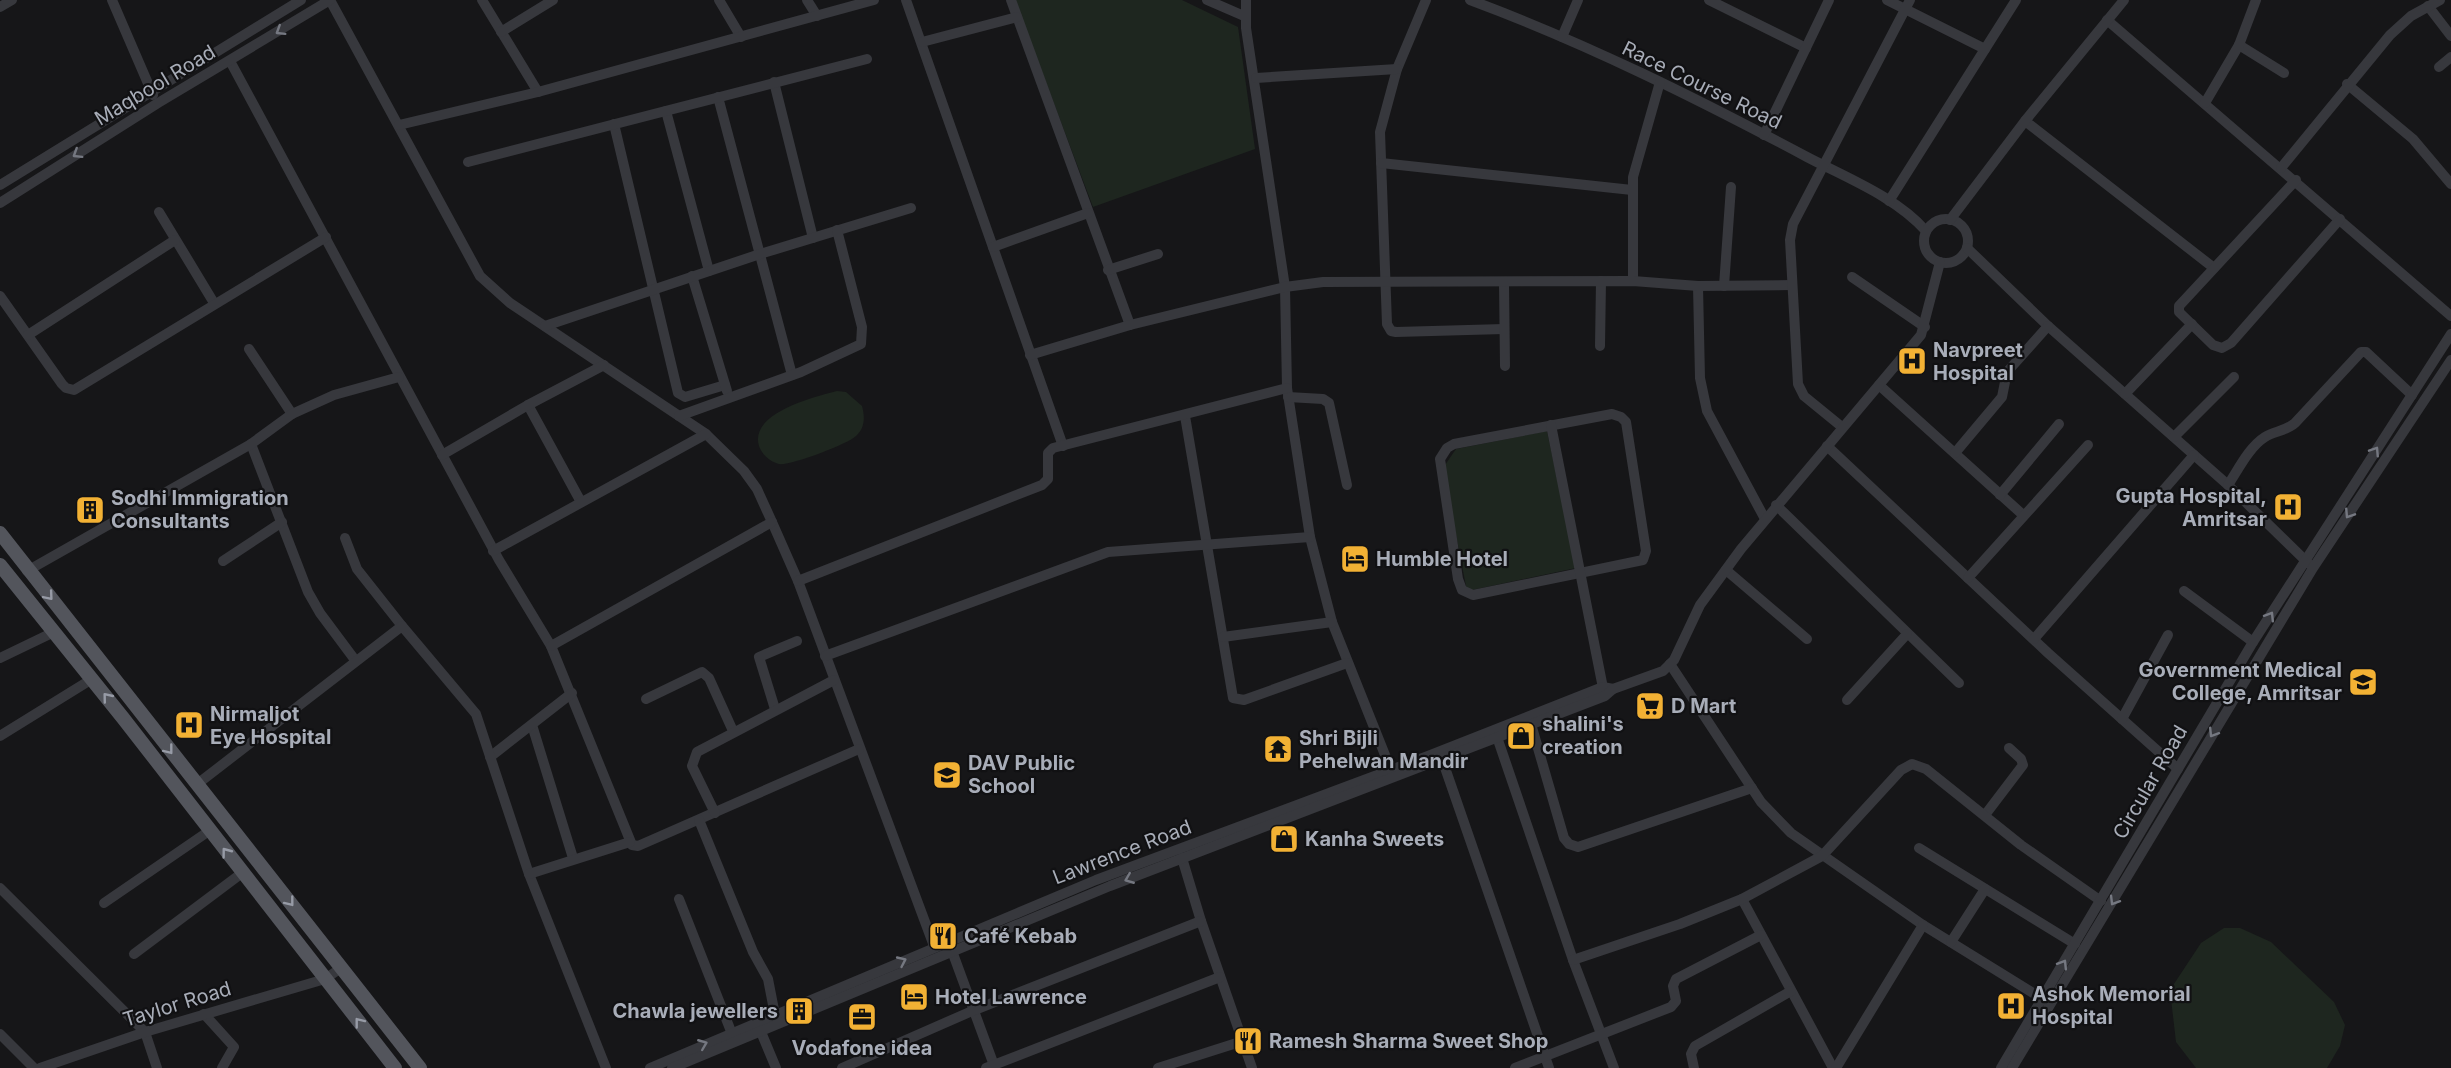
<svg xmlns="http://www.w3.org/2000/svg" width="2451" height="1068" viewBox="0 0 2451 1068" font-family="Inter,sans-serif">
<rect width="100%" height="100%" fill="#161618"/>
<!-- green -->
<g fill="#1e261f">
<polygon points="1015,0 1182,0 1238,27 1255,149 1093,207"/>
<path d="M837,391L846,392L862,406C865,417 865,428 856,436C848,444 790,466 779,464C771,462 762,455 759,446C749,413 814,397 837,391Z"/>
<polygon points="1547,431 1576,568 1467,591 1443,468 1456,449"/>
<polygon points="2224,928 2240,928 2271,942 2334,1002 2345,1025 2340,1046 2327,1068 2196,1068 2176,1042 2170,990 2201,943"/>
</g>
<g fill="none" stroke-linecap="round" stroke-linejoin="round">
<!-- minor -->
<g stroke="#37383d" stroke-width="10">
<polyline points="112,0 153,95"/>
<polyline points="330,0 480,276 510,303 706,434 744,471 757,489 772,522 798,581 934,946"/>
<polyline points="482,0 538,92"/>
<polyline points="719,0 741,37"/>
<polyline points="807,0 817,16"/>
<polyline points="906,0 1063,446"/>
<polyline points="1011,0 1130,325"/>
<polyline points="1207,0 1244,16"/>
<polyline points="1246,0 1246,28 1285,287 1287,388 1310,537 1332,622 1391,770"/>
<polyline points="1426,0 1397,69 1380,132 1387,324 1391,331 1396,332 1504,329"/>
<path d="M1470,0C1586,43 1698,99 1807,157C1847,178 1896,197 1926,231"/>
<polyline points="1709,0 1806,48"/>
<polyline points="1887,0 1985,49"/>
<polyline points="2428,6 2451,36"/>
<polyline points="0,7 12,0"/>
<polyline points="2107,20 2451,316"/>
<polyline points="501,32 553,0"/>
<polyline points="1562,37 1578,0"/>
<polyline points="922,42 1017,17"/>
<polyline points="2239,45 2284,73"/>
<polyline points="230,61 499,560 551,646 632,845 638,846 859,749"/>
<polyline points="2439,67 2451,57"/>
<polyline points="1256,78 1397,69"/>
<polyline points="774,82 813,238"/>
<polyline points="2347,84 2413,139 2451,184"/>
<polyline points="718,97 792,375"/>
<polyline points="2205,103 2239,45 2256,0"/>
<polyline points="666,111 709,271"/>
<polyline points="2025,121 2214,268"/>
<polyline points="614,124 678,393 685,397 725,385"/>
<polyline points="399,125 538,92 874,0"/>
<polyline points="1764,135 1829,0"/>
<polyline points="468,162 867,59"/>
<polyline points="1381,163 1632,190"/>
<polyline points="2281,168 2390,35 2411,16 2440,0"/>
<polyline points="2296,180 2179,306 2179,312 2213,345 2222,348 2231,343 2340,219"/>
<polyline points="0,185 301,0"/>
<polyline points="1889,201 2016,0"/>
<polyline points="0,203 158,103 330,0"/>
<polyline points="159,212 214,303"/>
<circle cx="1946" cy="241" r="22"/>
<polyline points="1950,220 2025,121 2124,0"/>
<polyline points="993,247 1088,213"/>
<polyline points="1967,248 2048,326 2228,485 2309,564"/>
<polyline points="1108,270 1158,254"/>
<polyline points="692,276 727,391"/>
<polyline points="1852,277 1925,327"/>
<polyline points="1633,281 1633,177 1660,82"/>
<polyline points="1504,283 1505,366"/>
<polyline points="1698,286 1700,378 1707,411 1765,519"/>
<polyline points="1724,286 1731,187"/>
<polyline points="0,296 62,384 66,388 74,390 326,237"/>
<polyline points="545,326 760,254 911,208"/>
<polyline points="28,335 175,240"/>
<polyline points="1600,346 1601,281"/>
<polyline points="249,349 292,414"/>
<polyline points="1030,355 1130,325 1285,287 1323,282 1633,281 1698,286 1792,285"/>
<polyline points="1879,385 2022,514"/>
<polyline points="2125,394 2192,324"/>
<polyline points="1288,397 1323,399 1329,403 1347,485"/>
<polyline points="528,405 581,502"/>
<polygon points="1612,414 1621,417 1626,422 1646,551 1643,560 1473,595 1462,590 1458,579 1440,459 1447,448 1454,444"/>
<polyline points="679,416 801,372 861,344 862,327 837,230"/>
<polyline points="1185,416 1233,698 1244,700 1347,663"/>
<polyline points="1551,425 1604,693"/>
<polyline points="1842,427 1804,396 1798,384 1790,240 1793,224 1910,0"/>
<polyline points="2174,437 2234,377"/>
<polyline points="251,444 308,592 320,613 355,660"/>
<polyline points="1827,446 2048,653 2178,769"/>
<polyline points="1955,453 2002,397 2007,372 2048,326"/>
<polyline points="442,455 528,405 604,365"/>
<path d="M2228,485C2238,470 2249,447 2265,437C2275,431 2286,431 2295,423L2361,352H2366L2412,395"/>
<polyline points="2000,495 2059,424"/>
<polyline points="1776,505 1959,683"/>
<polyline points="345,538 357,569 402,626"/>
<polyline points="493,551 706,434"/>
<polyline points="223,561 282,522"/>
<polyline points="1726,570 1807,639"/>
<polyline points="27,571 251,444 292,414 334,395 399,377"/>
<polyline points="1968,578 2088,445"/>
<polyline points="798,581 1042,485 1048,479 1048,453 1053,448 1287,388"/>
<polyline points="2184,591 2253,642"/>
<polyline points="1223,637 1332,622"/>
<polyline points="2034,639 2194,455"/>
<polyline points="551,646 772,522"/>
<polyline points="825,656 1108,552 1310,537"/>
<polyline points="0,658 54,632"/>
<polyline points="1670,664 1761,802 1791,833 1923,925 2046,1001"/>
<polyline points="646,699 702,672 709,678 733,731"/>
<polyline points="1847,700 1907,634"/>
<polyline points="775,709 759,657 797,641"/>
<polyline points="2122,719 2168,635"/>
<polyline points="1531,724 1564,838 1569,844 1578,847 1752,788"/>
<polyline points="532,725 573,858"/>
<polyline points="0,736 92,679"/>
<polyline points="1497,737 1573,960 1614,1068"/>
<polyline points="490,757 572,693"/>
<polyline points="1442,759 1549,1068"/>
<polyline points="196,785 402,626 476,714 529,874 606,1068"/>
<polyline points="715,813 692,766 697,752 834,680"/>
<polyline points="1985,815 2023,765 2021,759 2009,748"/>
<polyline points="699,820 753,952 768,979 775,1015"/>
<polyline points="1919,848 2075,944"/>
<polyline points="1182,858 1201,921 1252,1068"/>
<polyline points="529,874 630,842"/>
<polyline points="0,888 145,1032 157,1068"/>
<polyline points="679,899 734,1039"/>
<polyline points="1742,899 1833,1068"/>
<polyline points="104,903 209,831"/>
<polyline points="1951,942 1985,889"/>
<polyline points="952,951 995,1068"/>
<polyline points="134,954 242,873"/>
<polyline points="1573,960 1680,924 1742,899 1822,856 1901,770 1912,764 1926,769 2021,845 2101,901"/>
<polyline points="204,1014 234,1047 222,1068"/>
<polyline points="761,1032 776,1068"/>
<polyline points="0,1034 34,1068"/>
<polyline points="40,1068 145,1032 325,979 341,968"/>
<polyline points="650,1068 1096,880 1428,756 1603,687 1613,689"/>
<polyline points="672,1068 1110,886 1605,696 1613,689 1663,671 1674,660 1700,605 1741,549 1921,335 1940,262"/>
<polyline points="842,1068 972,1011 1201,921"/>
<polyline points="986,1068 1220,977"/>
<polyline points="1158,1068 1243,1041"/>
<polyline points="1515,1068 1671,1007 1676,1001 1673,986 1676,979 1761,935"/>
<polyline points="1694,1068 1691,1054 1695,1046 1791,991"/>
<polyline points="1836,1068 1923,925"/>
<polyline points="2001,1068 2253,642 2451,334"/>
<polyline points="2012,1068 2313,568 2451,360"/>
</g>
<!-- major -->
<g stroke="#53555c" stroke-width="14">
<polyline points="0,533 420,1068"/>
<polyline points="0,565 123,718 395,1068"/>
</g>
</g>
<!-- one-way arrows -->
<defs><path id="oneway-chevron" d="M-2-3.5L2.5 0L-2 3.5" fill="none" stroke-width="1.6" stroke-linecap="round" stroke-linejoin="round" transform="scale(1.5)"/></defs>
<g stroke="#757881">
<use href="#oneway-chevron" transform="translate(280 31) rotate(148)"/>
<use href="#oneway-chevron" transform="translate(77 154) rotate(148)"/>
<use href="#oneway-chevron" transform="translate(2375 451) rotate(-57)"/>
<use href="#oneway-chevron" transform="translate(2349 514) rotate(123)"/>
<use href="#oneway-chevron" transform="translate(2270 616) rotate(-58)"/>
<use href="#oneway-chevron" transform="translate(2213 733) rotate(122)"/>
<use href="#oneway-chevron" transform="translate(1129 879) rotate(158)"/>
<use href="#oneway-chevron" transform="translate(2114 901) rotate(121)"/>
<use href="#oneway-chevron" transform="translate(902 961) rotate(-25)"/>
<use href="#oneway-chevron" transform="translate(2063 964) rotate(-58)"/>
<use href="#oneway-chevron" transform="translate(703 1044) rotate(-22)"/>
</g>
<g stroke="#979ba6">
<use href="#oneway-chevron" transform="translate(49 596) rotate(50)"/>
<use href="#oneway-chevron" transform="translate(107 697) rotate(-129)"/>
<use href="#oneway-chevron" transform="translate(169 750) rotate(52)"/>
<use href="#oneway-chevron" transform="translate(226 852) rotate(-127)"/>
<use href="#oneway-chevron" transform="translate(290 902) rotate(52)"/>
<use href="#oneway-chevron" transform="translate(359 1022) rotate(-128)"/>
</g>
<!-- icons -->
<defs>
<g id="hospital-square" transform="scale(1.5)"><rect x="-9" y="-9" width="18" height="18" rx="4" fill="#f2b134" stroke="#111113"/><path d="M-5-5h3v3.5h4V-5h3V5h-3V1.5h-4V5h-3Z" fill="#111"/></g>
<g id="building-square" transform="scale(1.5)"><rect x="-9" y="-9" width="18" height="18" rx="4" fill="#f2b134" stroke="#111113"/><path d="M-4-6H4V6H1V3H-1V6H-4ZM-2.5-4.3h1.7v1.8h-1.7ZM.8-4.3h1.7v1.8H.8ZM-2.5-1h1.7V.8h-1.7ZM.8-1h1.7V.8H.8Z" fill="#111"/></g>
<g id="hotel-square" transform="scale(1.5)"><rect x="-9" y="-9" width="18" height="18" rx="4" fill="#f2b134" stroke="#111113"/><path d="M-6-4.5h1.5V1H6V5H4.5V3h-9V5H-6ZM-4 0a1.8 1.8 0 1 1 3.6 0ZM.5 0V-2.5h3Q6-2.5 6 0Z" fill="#111"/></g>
<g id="university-square" transform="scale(1.5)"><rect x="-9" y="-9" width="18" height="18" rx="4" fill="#f2b134" stroke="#111113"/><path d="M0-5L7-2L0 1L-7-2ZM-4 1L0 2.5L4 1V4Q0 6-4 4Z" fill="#111"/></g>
<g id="supermarket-square" transform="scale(1.5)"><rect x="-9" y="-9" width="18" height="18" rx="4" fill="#f2b134" stroke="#111113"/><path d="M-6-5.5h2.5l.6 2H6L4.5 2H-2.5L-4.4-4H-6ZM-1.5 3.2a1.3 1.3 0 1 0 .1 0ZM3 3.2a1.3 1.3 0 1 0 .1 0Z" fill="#111"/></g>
<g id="shop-square" transform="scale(1.5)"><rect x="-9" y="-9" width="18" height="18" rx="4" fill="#f2b134" stroke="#111113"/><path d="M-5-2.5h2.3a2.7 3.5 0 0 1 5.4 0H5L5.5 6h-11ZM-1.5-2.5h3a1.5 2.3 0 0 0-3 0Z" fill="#111"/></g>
<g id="temple-square" transform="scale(1.5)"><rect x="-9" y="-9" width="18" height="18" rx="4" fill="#f2b134" stroke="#111113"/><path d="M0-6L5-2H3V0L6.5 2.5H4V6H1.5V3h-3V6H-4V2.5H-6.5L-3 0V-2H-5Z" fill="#111"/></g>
<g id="school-square" transform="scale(1.5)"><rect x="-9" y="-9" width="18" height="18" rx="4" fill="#f2b134" stroke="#111113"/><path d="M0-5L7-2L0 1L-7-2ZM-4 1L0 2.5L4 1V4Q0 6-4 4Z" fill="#111"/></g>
<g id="restaurant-square" transform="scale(1.5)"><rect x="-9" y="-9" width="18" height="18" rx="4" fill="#f2b134" stroke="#111113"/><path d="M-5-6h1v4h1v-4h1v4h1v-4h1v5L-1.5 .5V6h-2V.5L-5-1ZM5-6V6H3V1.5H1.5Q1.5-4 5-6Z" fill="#111"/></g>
<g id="office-square" transform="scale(1.5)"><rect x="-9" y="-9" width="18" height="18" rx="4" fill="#f2b134" stroke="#111113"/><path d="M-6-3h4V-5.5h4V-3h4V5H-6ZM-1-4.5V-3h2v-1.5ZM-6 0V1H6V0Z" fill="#111"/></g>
</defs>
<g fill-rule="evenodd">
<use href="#hospital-square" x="1912" y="361"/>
<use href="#hospital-square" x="2288" y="507"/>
<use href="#building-square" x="90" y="510"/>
<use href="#hotel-square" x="1355" y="559"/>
<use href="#university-square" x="2363" y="682"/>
<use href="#supermarket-square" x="1650" y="706"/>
<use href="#hospital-square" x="189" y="725"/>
<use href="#shop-square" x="1521" y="736"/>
<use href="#temple-square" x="1278" y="749"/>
<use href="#school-square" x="947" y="775"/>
<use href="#shop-square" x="1284" y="839"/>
<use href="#restaurant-square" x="943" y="936"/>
<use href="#hotel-square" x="914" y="997"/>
<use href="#hospital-square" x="2011" y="1006"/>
<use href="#building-square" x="799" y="1011"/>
<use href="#office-square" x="862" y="1017"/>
<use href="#restaurant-square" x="1248" y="1041"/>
</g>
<g text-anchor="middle" stroke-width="4.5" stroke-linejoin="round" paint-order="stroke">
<!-- street labels -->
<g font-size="20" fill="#a8adb8" stroke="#111113">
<text transform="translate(155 85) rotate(-31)" y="7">Maqbool Road</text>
<text transform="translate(1702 85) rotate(26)" y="7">Race Course Road</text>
<text transform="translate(2150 782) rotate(-60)" y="7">Circular Road</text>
<text transform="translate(1122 852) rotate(-21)" y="7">Lawrence Road</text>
<text transform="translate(177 1004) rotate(-17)" y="7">Taylor Road</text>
</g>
<!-- poi labels -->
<g font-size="20" font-weight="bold" fill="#a8adb8" stroke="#111113" text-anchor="start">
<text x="1933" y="357">Navpreet<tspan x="1933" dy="23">Hospital</tspan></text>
<text x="2267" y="503" text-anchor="end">Gupta Hospital,<tspan x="2267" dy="23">Amritsar</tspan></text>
<text x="111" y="505">Sodhi Immigration<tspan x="111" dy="23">Consultants</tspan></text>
<text x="1376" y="566">Humble Hotel</text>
<text x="2342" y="677" text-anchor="end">Government Medical<tspan x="2342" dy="23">College, Amritsar</tspan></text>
<text x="1671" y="713">D Mart</text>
<text x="210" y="721">Nirmaljot<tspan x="210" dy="23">Eye Hospital</tspan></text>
<text x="1542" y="731">shalini's<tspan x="1542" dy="23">creation</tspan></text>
<text x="1299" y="745">Shri Bijli<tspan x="1299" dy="23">Pehelwan Mandir</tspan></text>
<text x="968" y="770">DAV Public<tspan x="968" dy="23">School</tspan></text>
<text x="1305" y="846">Kanha Sweets</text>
<text x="964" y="943">Café Kebab</text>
<text x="2032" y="1001">Ashok Memorial<tspan x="2032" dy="23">Hospital</tspan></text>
<text x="935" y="1004">Hotel Lawrence</text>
<text x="778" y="1018" text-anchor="end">Chawla jewellers</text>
<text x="1269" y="1048">Ramesh Sharma Sweet Shop</text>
<text x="862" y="1055" text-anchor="middle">Vodafone idea</text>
</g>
</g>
</svg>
